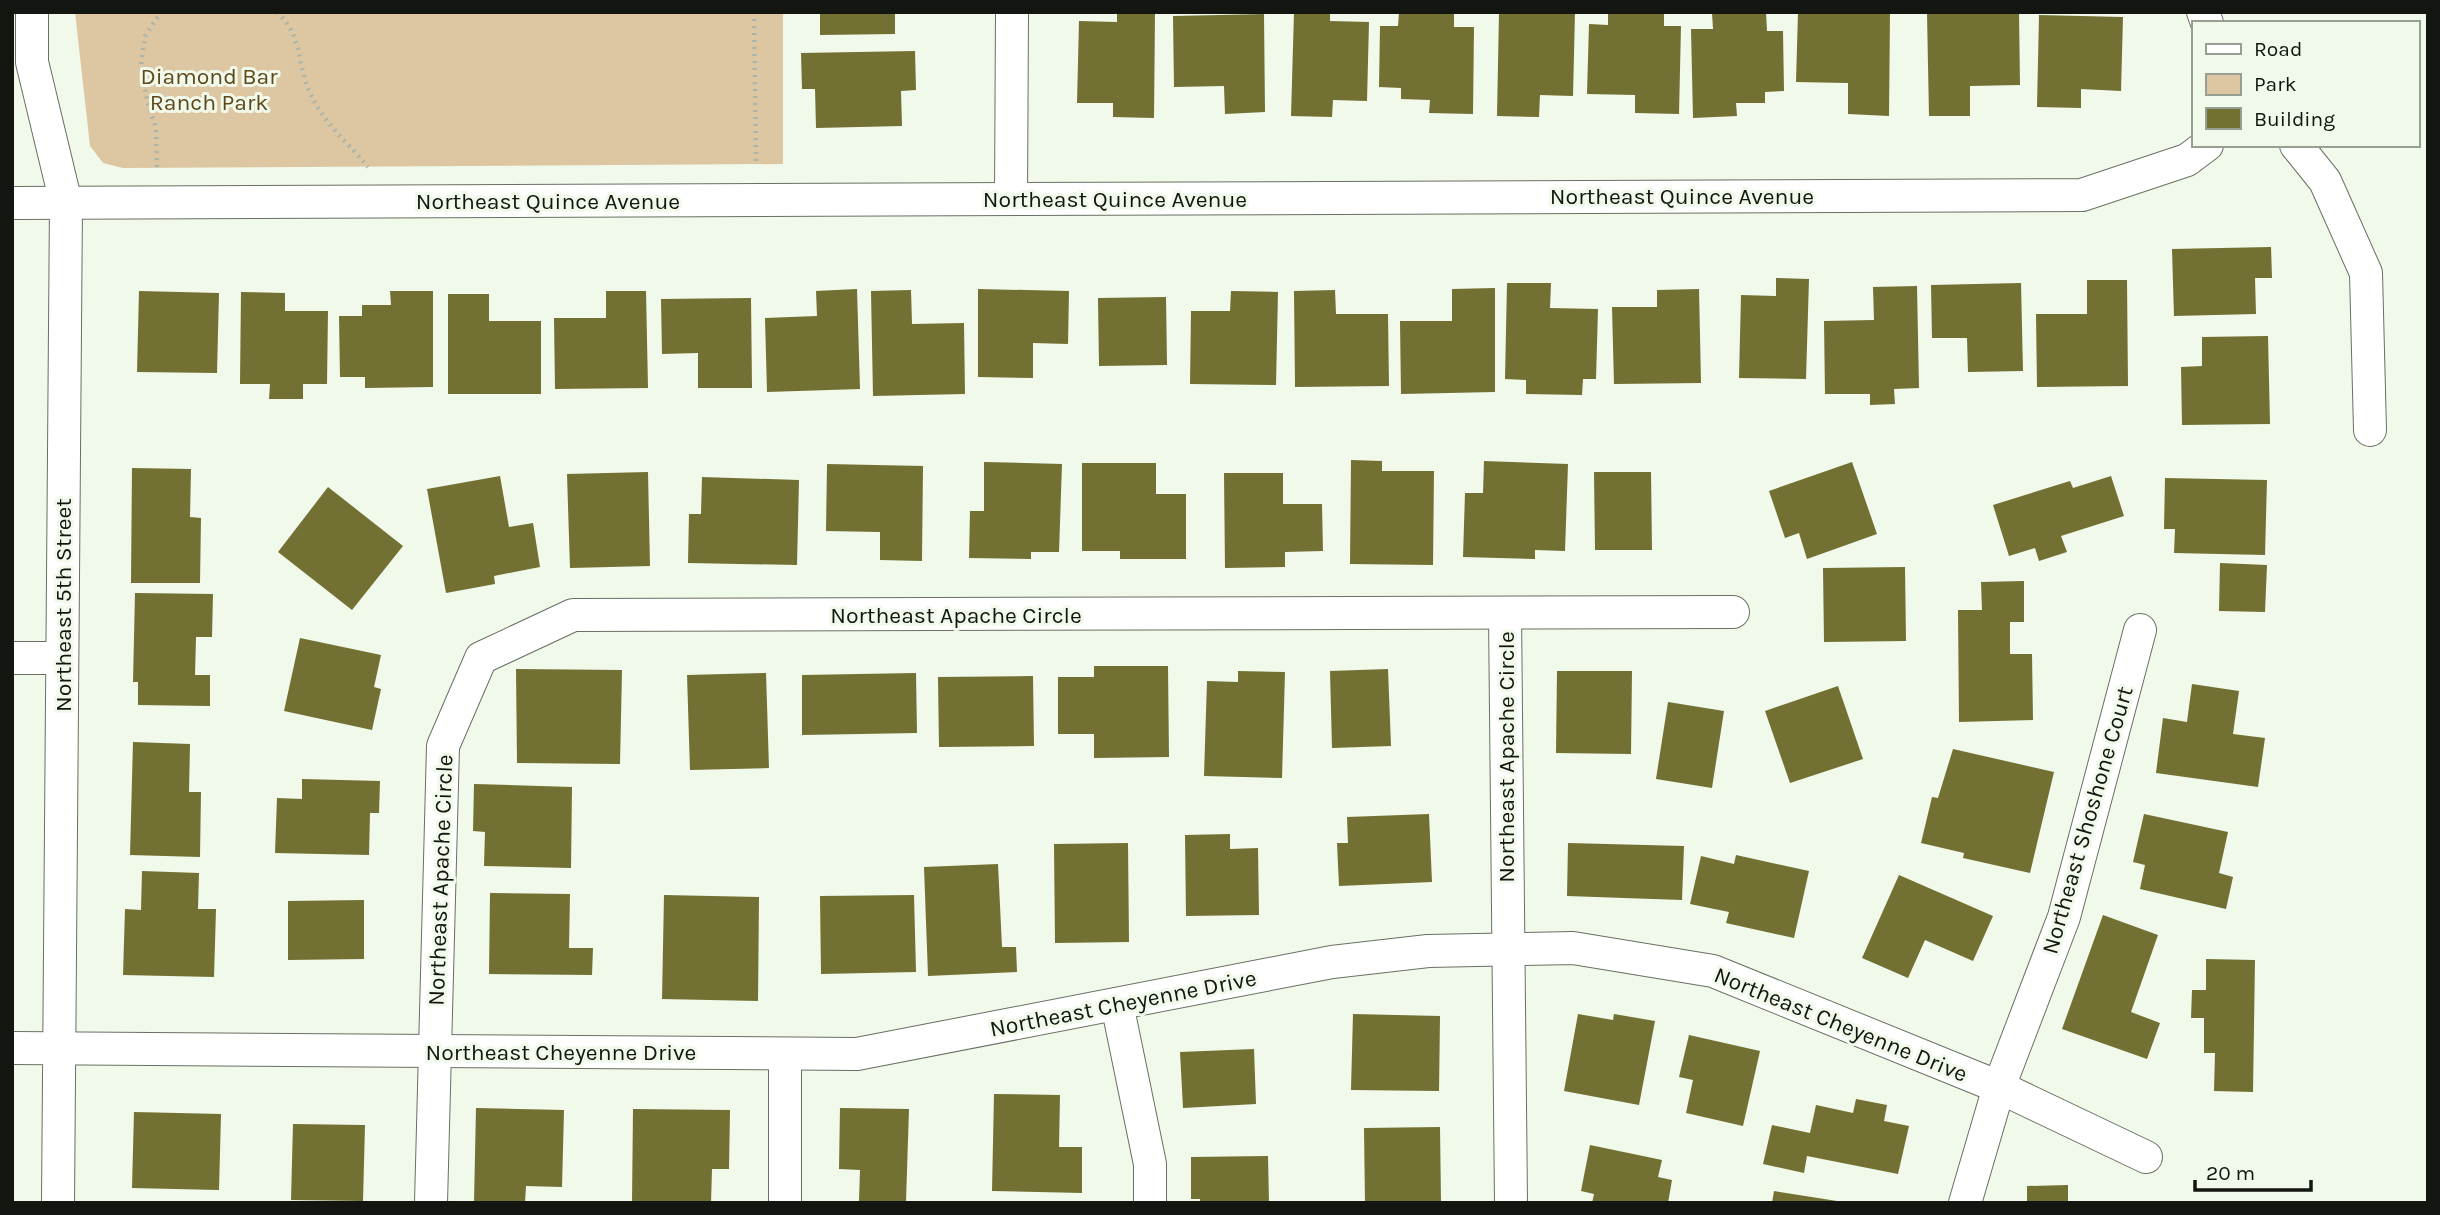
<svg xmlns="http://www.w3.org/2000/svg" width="2440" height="1215" viewBox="0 0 2440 1215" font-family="Karla,sans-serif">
<rect width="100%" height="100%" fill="#f0f9ea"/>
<!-- green -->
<polygon fill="#dcc7a2" points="75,12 783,12 783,164 123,168 103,163 90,146"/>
<!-- building -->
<g fill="#727032">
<polygon points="820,12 895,12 895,34 820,35"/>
<polygon points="1117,12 1155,12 1154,118 1113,117 1113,103 1077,103 1079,21 1117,22"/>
<polygon points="1294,12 1330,12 1330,21 1369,22 1367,101 1333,100 1332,117 1291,116"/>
<polygon points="1399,12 1454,12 1454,27 1474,27 1473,114 1429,113 1430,100 1401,99 1401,88 1379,87 1380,26 1398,26"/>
<polygon points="1499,12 1575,12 1573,96 1540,95 1539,117 1497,116"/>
<polygon points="1608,12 1664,12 1664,26 1681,26 1679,114 1635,113 1635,95 1587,94 1589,24 1608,25"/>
<polygon points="1766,12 1767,31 1783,31 1784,91 1765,92 1765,103 1736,103 1737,116 1693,118 1691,29 1713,29 1712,13"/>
<polygon points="1798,12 1890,12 1889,116 1848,114 1848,83 1796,82"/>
<polygon points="2003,12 2019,12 2020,85 1970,86 1970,116 1929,116 1927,13"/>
<polygon points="1264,14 1265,112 1225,114 1224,86 1174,87 1173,16"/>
<polygon points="2039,15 2123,17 2121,91 2081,89 2081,108 2037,107"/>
<polygon points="915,51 916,90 901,91 902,126 816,128 815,89 802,89 801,53"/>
<polygon points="2271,247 2272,278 2255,278 2256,314 2174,316 2172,249"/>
<polygon points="1776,278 1809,279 1806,379 1739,378 1741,295 1776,296"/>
<polygon points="2087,280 2127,280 2128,386 2037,387 2036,314 2087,314"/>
<polygon points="1507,283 1551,283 1550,308 1598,309 1596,379 1583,379 1582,395 1526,394 1526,380 1505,379"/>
<polygon points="2021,283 2023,371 1968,372 1967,338 1932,338 1931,285"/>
<polygon points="1917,286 1919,388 1894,389 1895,404 1870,405 1870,394 1825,394 1824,321 1874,320 1873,287"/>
<polygon points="1495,288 1495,392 1401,394 1400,321 1452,321 1452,289"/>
<polygon points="857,289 860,389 767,392 765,318 817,316 816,291"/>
<polygon points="978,289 1069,291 1068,344 1033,343 1033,378 978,377"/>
<polygon points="1699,289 1701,383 1614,384 1612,307 1657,307 1657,290"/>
<polygon points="911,290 912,324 964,323 965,394 873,396 871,291"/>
<polygon points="1335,290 1336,314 1388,314 1389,386 1295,387 1294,291"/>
<polygon points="139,291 219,293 217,373 137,372"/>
<polygon points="390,291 433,291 433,387 365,388 365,377 340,377 339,316 362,316 362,305 391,305"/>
<polygon points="606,291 646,291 648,388 555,389 554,318 606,318"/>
<polygon points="1231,291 1278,292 1276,385 1190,384 1191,311 1230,311"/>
<polygon points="241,292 285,293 285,311 328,311 327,384 303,384 303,399 269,399 270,384 240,384"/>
<polygon points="448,294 489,294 489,321 541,321 541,394 448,394"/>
<polygon points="1166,297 1167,365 1099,366 1098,298"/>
<polygon points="751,298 752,388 698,388 698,353 662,354 661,299"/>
<polygon points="2268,336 2270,424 2182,425 2181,367 2202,366 2202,337"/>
<polygon points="1351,460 1382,461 1382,471 1434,471 1433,565 1350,564"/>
<polygon points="1484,461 1568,464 1565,551 1535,550 1535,559 1463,557 1465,493 1483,493"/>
<polygon points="984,462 1062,464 1059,552 1031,552 1031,559 969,558 970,511 984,511"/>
<polygon points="1852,462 1877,534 1807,559 1799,533 1785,538 1769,491"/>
<polygon points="1082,463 1156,463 1156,494 1186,494 1186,559 1120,559 1120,551 1082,551"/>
<polygon points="827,464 923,466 922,561 880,560 880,532 826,531"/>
<polygon points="132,468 191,469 190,517 201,518 200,583 131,583"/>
<polygon points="648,472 650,566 570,568 567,474"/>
<polygon points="1594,472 1651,472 1652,550 1595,550"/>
<polygon points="1224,473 1283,473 1283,504 1322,504 1323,551 1285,552 1285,567 1225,568"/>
<polygon points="500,476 509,527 533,523 540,567 494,576 495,584 446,593 427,489"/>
<polygon points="2111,476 2124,516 2061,536 2067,552 2039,561 2035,548 2009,556 1993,505 2070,481 2073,488"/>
<polygon points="702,477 799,480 797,565 688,563 689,514 701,514"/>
<polygon points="2165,478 2267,480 2265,555 2174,553 2175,529 2164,529"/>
<polygon points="328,487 403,546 352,610 278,552"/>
<polygon points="2220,563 2267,565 2265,612 2219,611"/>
<polygon points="1905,567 1906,641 1824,642 1823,568"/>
<polygon points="2024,581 2024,622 2010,622 2010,654 2032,654 2033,720 1959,722 1958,610 1982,610 1981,582"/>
<polygon points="135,593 213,594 212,637 196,637 195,675 210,675 210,706 138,705 138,682 133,682"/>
<polygon points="300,638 381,655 374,687 381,689 372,730 284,711"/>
<polygon points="1094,666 1168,666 1169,757 1094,758 1094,734 1058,734 1058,677 1094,677"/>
<polygon points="516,669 622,670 620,764 517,763"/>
<polygon points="1388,669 1391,746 1332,748 1330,671"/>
<polygon points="1238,671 1285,672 1282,778 1204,776 1207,681 1238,682"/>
<polygon points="1557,671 1632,671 1631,754 1556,753"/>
<polygon points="766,673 769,768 690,770 687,675"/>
<polygon points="916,673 917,733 802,735 802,675"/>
<polygon points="1033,676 1034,746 939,747 938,677"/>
<polygon points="2192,684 2239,691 2233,734 2265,738 2258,787 2156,773 2163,718 2187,722"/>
<polygon points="1838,686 1863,759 1790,783 1765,711"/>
<polygon points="1668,702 1724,711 1712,788 1656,779"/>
<polygon points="133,742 190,744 189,792 201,792 200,857 130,855"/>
<polygon points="1953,749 2054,772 2030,873 1963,858 1964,853 1921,843 1932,797 1938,798"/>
<polygon points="302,779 380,781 379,813 370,813 369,855 275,853 277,798 302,799"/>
<polygon points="474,784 572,787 571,868 484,866 485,832 473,831"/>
<polygon points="1429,814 1432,882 1339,886 1337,843 1348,843 1347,817"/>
<polygon points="2144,814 2228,832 2219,873 2233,877 2226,909 2140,889 2145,865 2133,862"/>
<polygon points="1230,834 1230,849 1258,848 1259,915 1186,916 1185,835"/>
<polygon points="1128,843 1129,942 1055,943 1054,844"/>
<polygon points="1568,843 1684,846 1682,900 1567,896"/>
<polygon points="1736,855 1809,871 1794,938 1726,923 1729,912 1690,904 1701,856 1734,864"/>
<polygon points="998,864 1002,947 1016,947 1017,972 928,976 924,867"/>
<polygon points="142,871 199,873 198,909 216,909 214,977 123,975 125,909 141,910"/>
<polygon points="1899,875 1993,916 1973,961 1925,940 1908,978 1862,958"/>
<polygon points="490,893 570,894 569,948 593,948 592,975 489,974"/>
<polygon points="664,895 759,897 758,1001 662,999"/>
<polygon points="914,895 916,972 821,974 820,896"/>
<polygon points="364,900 364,959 288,960 288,901"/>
<polygon points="2103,915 2158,935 2131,1012 2160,1023 2147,1059 2062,1029"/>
<polygon points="2206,959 2255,960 2253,1092 2214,1091 2215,1053 2204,1053 2204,1018 2191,1018 2192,990 2206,990"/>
<polygon points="1353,1014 1440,1016 1439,1091 1351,1090"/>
<polygon points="1578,1014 1613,1020 1614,1014 1655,1021 1639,1105 1564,1091"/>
<polygon points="1689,1035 1760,1051 1743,1126 1686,1113 1693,1080 1679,1077"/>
<polygon points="1254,1049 1256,1104 1183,1108 1180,1052"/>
<polygon points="994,1094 1060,1095 1059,1147 1082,1147 1082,1193 992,1191"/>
<polygon points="1856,1099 1887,1105 1884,1121 1909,1126 1898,1174 1807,1156 1804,1173 1763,1164 1772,1125 1810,1133 1816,1105 1853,1113"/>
<polygon points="476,1108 564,1110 562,1187 526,1186 525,1203 474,1203"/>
<polygon points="840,1108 909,1109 906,1202 859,1201 860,1170 839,1169"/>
<polygon points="633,1109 730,1110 729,1169 712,1169 711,1203 632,1203"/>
<polygon points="134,1112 221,1114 219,1190 132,1188"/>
<polygon points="293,1124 365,1125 363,1201 291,1200"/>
<polygon points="1440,1127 1441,1203 1365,1203 1364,1128"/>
<polygon points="1590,1145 1662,1160 1658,1177 1672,1180 1668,1203 1592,1203 1594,1194 1581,1191"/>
<polygon points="1268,1156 1269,1203 1200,1203 1200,1199 1191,1199 1191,1157"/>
<polygon points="2068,1185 2068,1203 2027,1203 2027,1186"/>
<polygon points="1774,1191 1837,1201 1837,1203 1772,1203"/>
</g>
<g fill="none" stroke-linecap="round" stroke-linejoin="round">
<!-- minor casing -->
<g stroke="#697063" stroke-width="34">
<g id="minor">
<polyline points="32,12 32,62 66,203 58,1203"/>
<polyline points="2203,12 2207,23"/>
<polyline points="2296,145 2325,181 2366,273 2370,430"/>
<polyline points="1011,199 1012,12"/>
<polyline points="12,203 2082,195 2187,160 2207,145"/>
<polyline points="1505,613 1511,1203"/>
<polyline points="12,658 62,658"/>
<polyline points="1117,1004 1150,1164 1150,1203"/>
<polyline points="12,1048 857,1054 1332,962 1428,951 1573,948 1713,971 1999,1087 2146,1157"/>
<polyline points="431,1203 443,746 481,658 573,615 1733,612"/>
<polyline points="785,1203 785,1054"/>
<polyline points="1965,1203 1999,1087 2064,917 2140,630"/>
</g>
</g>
<!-- path -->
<g stroke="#acb3a7" stroke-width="4.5" stroke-dasharray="2 5" stroke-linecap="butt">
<path d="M277,12C304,37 296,64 311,95C323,122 350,145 368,167"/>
<polyline points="754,12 756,165"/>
<polyline points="157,167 156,128 147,100 141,65 145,36 161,12"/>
</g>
<!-- minor -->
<use href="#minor" stroke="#fff" stroke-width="32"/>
</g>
<g text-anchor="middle" stroke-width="6" stroke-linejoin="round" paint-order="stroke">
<!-- park labels -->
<g font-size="23" fill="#5e481b" stroke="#f0f9ea">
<text x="209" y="84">Diamond Bar<tspan x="209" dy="26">Ranch Park</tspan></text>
</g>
<!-- street labels -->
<g font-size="23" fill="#121510" stroke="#f0f9ea">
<text x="1682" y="204">Northeast Quince Avenue</text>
<text x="1115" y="207">Northeast Quince Avenue</text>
<text x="548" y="209">Northeast Quince Avenue</text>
<text transform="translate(63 605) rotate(-90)" y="8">Northeast 5th Street</text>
<text x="956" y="623">Northeast Apache Circle</text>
<text transform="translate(1506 757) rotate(-90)" y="8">Northeast Apache Circle</text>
<text transform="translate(2087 820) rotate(-74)" y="8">Northeast Shoshone Court</text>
<text transform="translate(440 880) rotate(-88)" y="8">Northeast Apache Circle</text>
<text transform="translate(1123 1003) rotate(-11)" y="8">Northeast Cheyenne Drive</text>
<text transform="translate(1841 1024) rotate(22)" y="8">Northeast Cheyenne Drive</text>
<text x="561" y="1060">Northeast Cheyenne Drive</text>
</g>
</g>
<!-- border -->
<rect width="2440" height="1215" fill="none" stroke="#121510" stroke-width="28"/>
<!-- legend -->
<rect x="2192" y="21" width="228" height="126" fill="#f0f9ea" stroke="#979e93" stroke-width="2"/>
<rect x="2206" y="44" width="35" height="10" fill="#ffffff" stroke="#979e93" stroke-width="2"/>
<text x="2254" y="56" font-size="21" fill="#121510">Road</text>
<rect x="2206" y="74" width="35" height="21" fill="#dcc7a2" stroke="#979e93" stroke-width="2"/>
<text x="2254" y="91" font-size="21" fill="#121510">Park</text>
<rect x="2206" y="108" width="35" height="21" fill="#727032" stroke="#979e93" stroke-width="2"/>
<text x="2254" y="126" font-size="21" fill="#121510">Building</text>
<!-- scale -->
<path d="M2195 1180v10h116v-10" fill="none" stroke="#121510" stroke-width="3.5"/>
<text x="2206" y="1180" font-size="21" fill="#121510" stroke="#f0f9ea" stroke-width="5" paint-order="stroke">20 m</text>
</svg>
